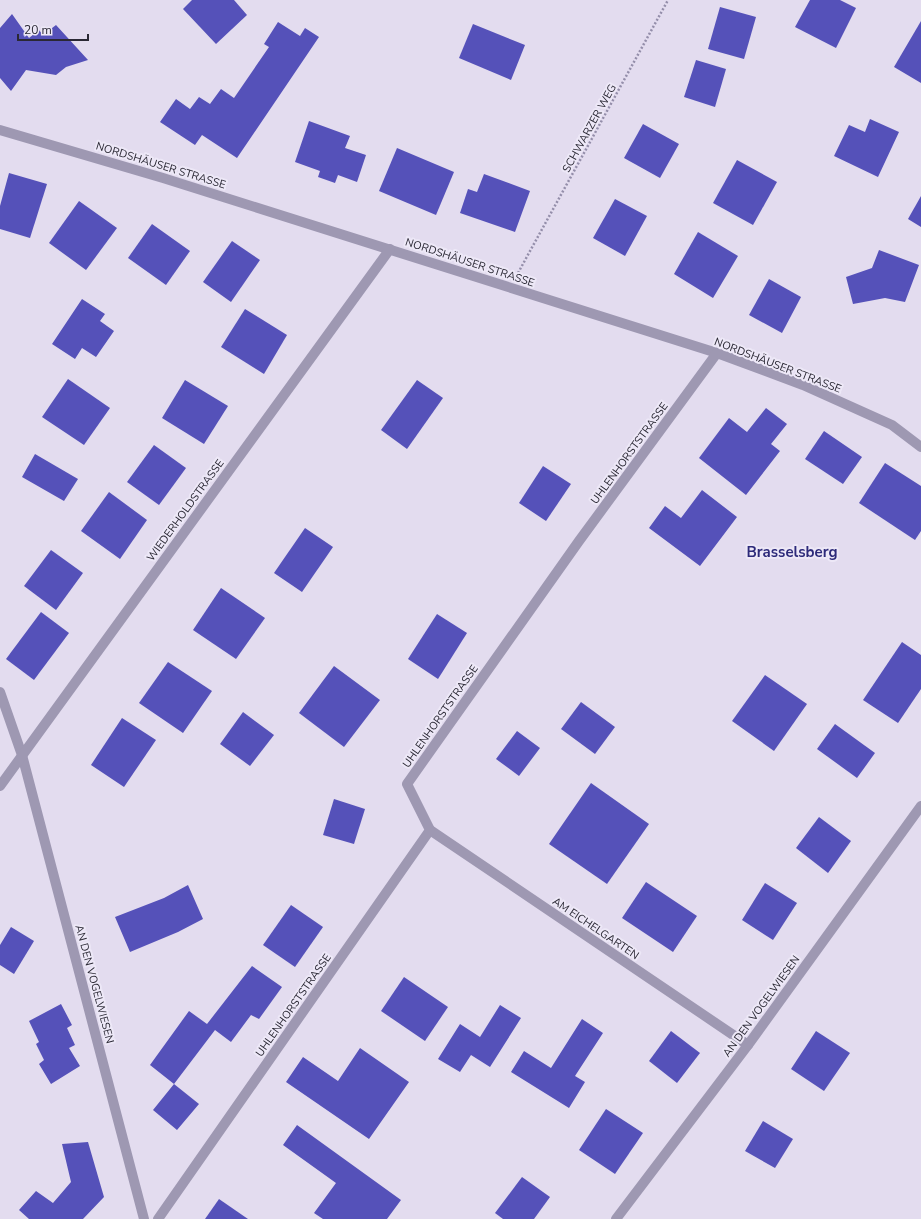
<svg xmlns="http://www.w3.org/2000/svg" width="921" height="1219" viewBox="0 0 921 1219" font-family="'Nunito Sans',sans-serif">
<rect width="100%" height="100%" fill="#e3dcef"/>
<!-- building -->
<g fill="#5551b9">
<polygon points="192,0 234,0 247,15 216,44 183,9"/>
<polygon points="810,0 840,0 856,8 836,48 795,27"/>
<polygon points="720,7 756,17 744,59 708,49"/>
<polygon points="12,14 29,38 39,30 43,35 56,25 88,60 66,67 56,75 26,70 11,91 0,78 0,28"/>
<polygon points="921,21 921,83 894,67"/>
<polygon points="278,22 300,36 305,28 319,37 237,158 202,135 195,145 160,122 176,99 190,109 199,97 210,104 221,89 234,98 269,47 264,44"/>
<polygon points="473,24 525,45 511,80 459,58"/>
<polygon points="696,60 726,69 715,107 684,97"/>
<polygon points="870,119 899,132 878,177 834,156 849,125 865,132"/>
<polygon points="309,121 350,136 345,148 366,155 357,182 338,175 335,183 318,177 320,171 295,162"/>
<polygon points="643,124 679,144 660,178 624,158"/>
<polygon points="397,148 454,172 436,215 379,191"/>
<polygon points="737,160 777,182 753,225 713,203"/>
<polygon points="9,173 47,184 30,238 0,229 0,206"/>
<polygon points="484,174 530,191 515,232 460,213 468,189 477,192"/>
<polygon points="921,196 921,227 908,219"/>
<polygon points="615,199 647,216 625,256 593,238"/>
<polygon points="79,201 117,228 86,270 49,243"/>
<polygon points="152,224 190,251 166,285 128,258"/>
<polygon points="698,232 738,256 713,298 674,274"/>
<polygon points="232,241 260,260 231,302 203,282"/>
<polygon points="879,250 919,265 905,302 885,298 853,304 846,277 872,268"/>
<polygon points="769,279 801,297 782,333 749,315"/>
<polygon points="82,299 105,314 100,321 114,331 96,357 82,348 75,359 52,344"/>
<polygon points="245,309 287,335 264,374 221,347"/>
<polygon points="68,379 110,408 84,445 42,417"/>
<polygon points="185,380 228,406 204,444 162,418"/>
<polygon points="417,380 443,398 407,449 381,430"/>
<polygon points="766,408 787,424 771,444 780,451 746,495 699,458 729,418 747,432"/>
<polygon points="824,431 862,457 843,484 805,459"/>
<polygon points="154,445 186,468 159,505 127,482"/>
<polygon points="35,454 78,479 64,501 22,477"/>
<polygon points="885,463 921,486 921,531 915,540 859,503"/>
<polygon points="543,466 571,484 546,521 519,503"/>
<polygon points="702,490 737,517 700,566 649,528 665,506 681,518"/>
<polygon points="109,492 147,520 120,559 81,531"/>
<polygon points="305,528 333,547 302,592 274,573"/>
<polygon points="51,550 83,573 56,610 24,586"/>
<polygon points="221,588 265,618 236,659 193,630"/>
<polygon points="41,612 69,633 34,680 6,659"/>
<polygon points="437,614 467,633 438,679 408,659"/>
<polygon points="902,642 921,655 921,689 898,723 863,700"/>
<polygon points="168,662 212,691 183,733 139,703"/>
<polygon points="334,666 380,700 344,747 299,713"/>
<polygon points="765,675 807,704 774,751 732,721"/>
<polygon points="581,702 615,727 595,754 561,729"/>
<polygon points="243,712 274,735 250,766 220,744"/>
<polygon points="122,718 156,740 124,787 91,765"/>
<polygon points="835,724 875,753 857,778 817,749"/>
<polygon points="517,731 540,748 519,776 496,759"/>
<polygon points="591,783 649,824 607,884 549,844"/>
<polygon points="334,799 365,809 354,844 323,835"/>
<polygon points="819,817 851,841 828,873 796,848"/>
<polygon points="646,882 697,916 673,952 622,918"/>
<polygon points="765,883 797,903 773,940 742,920"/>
<polygon points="188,885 203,919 178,932 130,952 115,917 164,898"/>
<polygon points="291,905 323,927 295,967 263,945"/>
<polygon points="11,927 34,941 14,974 0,965 0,945"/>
<polygon points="252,966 282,987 259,1019 251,1015 231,1042 215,1030 174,1084 199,1104 177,1130 153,1110 174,1084 150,1065 189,1011 207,1024"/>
<polygon points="404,977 448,1007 425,1041 381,1011"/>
<polygon points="61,1004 72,1025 67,1028 75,1045 69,1048 80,1066 51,1084 39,1064 44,1060 36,1044 39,1042 29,1021"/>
<polygon points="500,1005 521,1018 490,1067 471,1055 460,1072 438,1059 460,1024 480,1037"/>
<polygon points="582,1019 603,1033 575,1076 585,1082 569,1108 511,1072 524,1051 551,1068"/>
<polygon points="671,1031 700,1053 677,1083 649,1061"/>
<polygon points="816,1031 850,1053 824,1091 791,1069"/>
<polygon points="360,1048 409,1082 369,1139 286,1082 303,1057 338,1081"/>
<polygon points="606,1109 643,1133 615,1174 579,1150"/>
<polygon points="763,1121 793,1139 775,1168 745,1151"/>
<polygon points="297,1125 401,1200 387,1219 323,1219 314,1213 336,1183 283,1145"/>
<polygon points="88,1142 104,1197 83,1219 29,1219 19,1210 36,1191 53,1203 71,1182 62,1144"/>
<polygon points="522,1177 550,1197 534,1219 503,1219 495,1213"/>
<polygon points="219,1199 248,1219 205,1219"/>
</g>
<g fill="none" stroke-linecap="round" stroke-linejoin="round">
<!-- path -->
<polyline stroke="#948eaa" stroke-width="2.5" stroke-dasharray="2 2" stroke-linecap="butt" points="518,273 668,0"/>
<!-- minor -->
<g stroke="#9e98b2" stroke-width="10">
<polyline points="0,130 163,178 717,353 803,385 892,425 921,447"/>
<polyline points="0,692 22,755 144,1219"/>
<polyline points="0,786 390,249"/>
<polyline points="430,830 748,1045"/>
<polyline points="158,1219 430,830 407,784 579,541 717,353"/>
<polyline points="616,1219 748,1045 921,806"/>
</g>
</g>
<g text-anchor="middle" stroke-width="4" stroke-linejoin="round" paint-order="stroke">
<!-- street labels -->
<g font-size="11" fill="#2a2834" stroke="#ede8f7">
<text transform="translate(589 128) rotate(-61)" y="4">SCHWARZER WEG</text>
<text transform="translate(161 165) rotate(17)" y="4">NORDSHÄUSER STRASSE</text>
<text transform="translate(470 262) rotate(18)" y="4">NORDSHÄUSER STRASSE</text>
<text transform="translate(778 365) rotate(21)" y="4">NORDSHÄUSER STRASSE</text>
<text transform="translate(629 453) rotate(-54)" y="4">UHLENHORSTSTRASSE</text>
<text transform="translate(185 510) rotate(-54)" y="4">WIEDERHOLDSTRASSE</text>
<text transform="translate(440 716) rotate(-55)" y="4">UHLENHORSTSTRASSE</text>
<text transform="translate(596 928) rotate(34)" y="4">AM EICHELGARTEN</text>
<text transform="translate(95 984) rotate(75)" y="4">AN DEN VOGELWIESEN</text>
<text transform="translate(293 1005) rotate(-55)" y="4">UHLENHORSTSTRASSE</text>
<text transform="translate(761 1006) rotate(-54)" y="4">AN DEN VOGELWIESEN</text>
</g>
<!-- district labels -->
<g font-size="15" font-weight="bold" fill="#2d2a7a" stroke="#ede8f7">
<text x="792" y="557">Brasselsberg</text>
</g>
</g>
<!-- scale -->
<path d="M18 34v6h70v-6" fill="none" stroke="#2a2834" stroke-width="2"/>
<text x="24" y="34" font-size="12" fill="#2a2834" stroke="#ede8f7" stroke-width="3" paint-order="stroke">20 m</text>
</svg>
